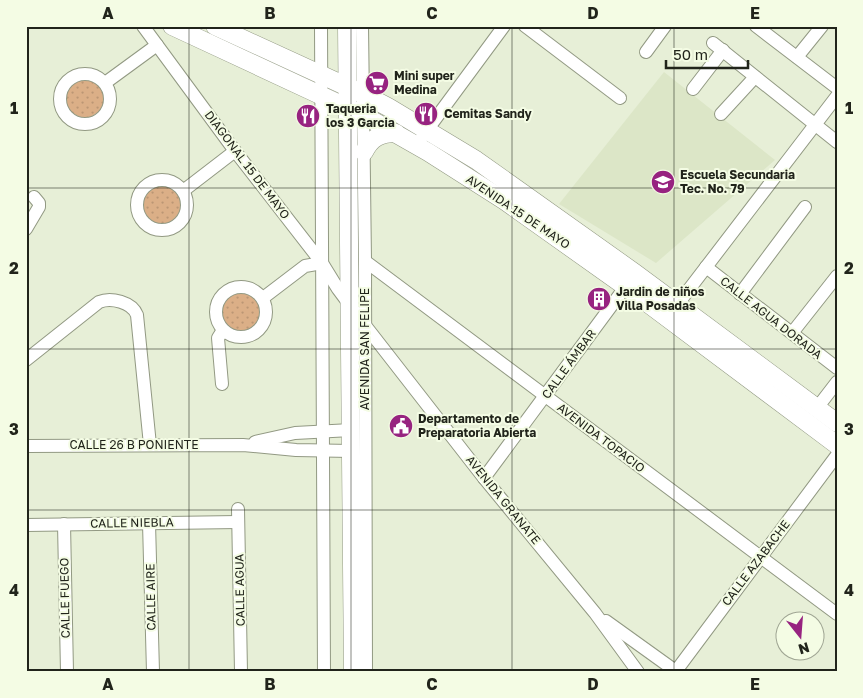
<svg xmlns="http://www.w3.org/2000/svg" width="863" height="698" viewBox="0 0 863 698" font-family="'Golos Text',sans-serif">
<defs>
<pattern id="grass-dots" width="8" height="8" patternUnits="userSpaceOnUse" patternTransform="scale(1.25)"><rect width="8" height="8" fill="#dbaf87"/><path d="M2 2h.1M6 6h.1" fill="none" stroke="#bc9674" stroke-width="1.8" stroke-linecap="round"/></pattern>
</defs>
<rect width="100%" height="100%" fill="#e7efd7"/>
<!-- built -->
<polygon fill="#dce6c7" points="664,72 775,160 656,263 559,204"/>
<!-- grass -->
<g fill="url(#grass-dots)">
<polygon points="84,75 104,85 106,107 86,120 66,110 64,89"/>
<polygon points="161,182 180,192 182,214 163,227 143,217 141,195"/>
<polygon points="239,289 259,299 261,321 242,334 222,324 220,303"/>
</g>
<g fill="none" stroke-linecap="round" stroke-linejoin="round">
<!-- street casing -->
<g stroke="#929983" stroke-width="14">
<g id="street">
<polyline points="143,26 235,151 322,263 338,289 364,324 484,478 595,613 638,672"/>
<polyline points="321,26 324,672"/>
<polyline points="362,26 365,261 366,672"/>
<polyline points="525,26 620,98"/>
<polyline points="756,26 837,88"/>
<polyline points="713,43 837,142"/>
<polyline points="646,52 665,26"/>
<polyline points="797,57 822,26"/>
<circle cx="85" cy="99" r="25"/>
<polyline points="105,83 157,45"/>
<polyline points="693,89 723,50"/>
<polyline points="721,114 755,77"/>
<polyline points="422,137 504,26"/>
<circle cx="162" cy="205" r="25"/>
<polyline points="183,191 235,151"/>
<polyline points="26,229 39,207 39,203 34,197"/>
<polyline points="365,261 837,614"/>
<polyline points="706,267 837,368"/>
<circle cx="241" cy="312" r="25"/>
<polyline points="740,294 805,207"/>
<polyline points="263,298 305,266 322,263"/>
<polyline points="677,305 837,96"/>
<polyline points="792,333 837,276"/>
<path d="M26,360L99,302C111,297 132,302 137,315L150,445"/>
<polyline points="222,384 218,338 223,330"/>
<polyline points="817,408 837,382"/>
<polyline points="255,442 295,433 351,430"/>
<polyline points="26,446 243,445 296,450 351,451"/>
<polyline points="484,478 629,282"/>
<polyline points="238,509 241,672"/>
<polyline points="149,523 153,672"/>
<polyline points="64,524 67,672"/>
<polyline points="26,525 238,522"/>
<polyline points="606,621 677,672"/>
<polyline points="676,671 837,455"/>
</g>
</g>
<!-- secondary casing -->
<g stroke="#929983" stroke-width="19">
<g id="secondary">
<polyline points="172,26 363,115 428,152 505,201 626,287 837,445"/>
<polyline points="215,26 363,94 388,107 476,160 635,273 837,423"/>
<polyline points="347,26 353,672"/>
<path d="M364,152C371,138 380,133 396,133"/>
</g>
</g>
<!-- street -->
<use href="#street" stroke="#fff" stroke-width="12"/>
<!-- secondary -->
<use href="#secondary" stroke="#fff" stroke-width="18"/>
</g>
<!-- grid -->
<path fill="none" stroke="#21241b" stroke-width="1" stroke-opacity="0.55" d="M189,26V672M351,26V672M512,26V672M674,26V672M26,188H837M26,349H837M26,510H837"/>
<!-- icons -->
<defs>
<g id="supermarket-disc" transform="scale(1.25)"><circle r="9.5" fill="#972380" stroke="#f4fce4"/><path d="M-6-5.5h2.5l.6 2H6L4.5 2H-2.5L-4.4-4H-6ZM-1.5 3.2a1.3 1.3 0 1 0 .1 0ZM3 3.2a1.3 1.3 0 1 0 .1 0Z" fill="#fff"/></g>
<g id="restaurant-disc" transform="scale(1.25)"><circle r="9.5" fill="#972380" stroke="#f4fce4"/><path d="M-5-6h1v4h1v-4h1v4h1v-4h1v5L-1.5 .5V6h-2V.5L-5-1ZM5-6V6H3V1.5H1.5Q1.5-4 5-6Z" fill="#fff"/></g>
<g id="university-disc" transform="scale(1.25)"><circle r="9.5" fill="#972380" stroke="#f4fce4"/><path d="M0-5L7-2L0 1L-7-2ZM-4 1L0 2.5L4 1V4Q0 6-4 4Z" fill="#fff"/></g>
<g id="building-disc" transform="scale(1.25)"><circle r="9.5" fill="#972380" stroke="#f4fce4"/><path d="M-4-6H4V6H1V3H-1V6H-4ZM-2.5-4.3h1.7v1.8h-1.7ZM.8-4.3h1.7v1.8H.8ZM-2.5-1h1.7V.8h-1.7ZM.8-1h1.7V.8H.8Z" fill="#fff"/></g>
<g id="civic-disc" transform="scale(1.25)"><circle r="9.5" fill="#972380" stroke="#f4fce4"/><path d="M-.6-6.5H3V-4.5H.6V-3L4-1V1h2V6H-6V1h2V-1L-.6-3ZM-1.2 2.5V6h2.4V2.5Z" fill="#fff"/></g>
</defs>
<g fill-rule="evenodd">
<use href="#supermarket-disc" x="377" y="83"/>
<use href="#restaurant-disc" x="426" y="114"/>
<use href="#restaurant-disc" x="308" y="116"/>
<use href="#university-disc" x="663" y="182"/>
<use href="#building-disc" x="599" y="299"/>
<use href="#civic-disc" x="401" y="426"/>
</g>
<g text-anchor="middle" stroke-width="4" stroke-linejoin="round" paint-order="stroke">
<!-- poi labels -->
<g font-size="12" font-weight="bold" fill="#21241b" stroke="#f4fce4" text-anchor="start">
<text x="394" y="80">Mini super<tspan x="394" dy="14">Medina</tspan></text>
<text x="326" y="113">Taqueria<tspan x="326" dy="14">los 3 Garcia</tspan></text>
<text x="444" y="118">Cemitas Sandy</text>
<text x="680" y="179">Escuela Secundaria<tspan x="680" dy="14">Tec. No. 79</tspan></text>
<text x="616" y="296">Jardin de niños<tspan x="616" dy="14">Villa Posadas</tspan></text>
<text x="418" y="423">Departamento de<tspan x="418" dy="14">Preparatoria Abierta</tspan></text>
</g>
<!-- street labels -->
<g font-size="12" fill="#21241b" stroke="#f4fce4">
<text transform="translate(247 165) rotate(53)" y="4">DIAGONAL 15 DE MAYO</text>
<text transform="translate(518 212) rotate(34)" y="4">AVENIDA 15 DE MAYO</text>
<text transform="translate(771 318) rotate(38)" y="4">CALLE AGUA DORADA</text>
<text transform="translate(365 349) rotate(-90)" y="4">AVENIDA SAN FELIPE</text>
<text transform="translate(569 364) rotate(-54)" y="4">CALLE ÁMBAR</text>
<text transform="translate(601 438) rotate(37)" y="4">AVENIDA TOPACIO</text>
<text x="134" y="449">CALLE 26 B PONIENTE</text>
<text transform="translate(503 500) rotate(51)" y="4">AVENIDA GRANATE</text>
<text transform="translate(132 523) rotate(-1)" y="4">CALLE NIEBLA</text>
<text transform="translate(756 563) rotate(-53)" y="4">CALLE AZABACHE</text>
<text transform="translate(240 590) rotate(-91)" y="4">CALLE AGUA</text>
<text transform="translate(151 597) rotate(-91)" y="4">CALLE AIRE</text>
<text transform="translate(65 598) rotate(-91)" y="4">CALLE FUEGO</text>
</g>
</g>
<!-- border -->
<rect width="863" height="698" fill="none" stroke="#f4fce4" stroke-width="55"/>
<!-- north arrow -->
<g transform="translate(800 636) rotate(163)"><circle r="24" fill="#f4fce4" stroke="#a0a694"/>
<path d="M0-4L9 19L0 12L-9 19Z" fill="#972380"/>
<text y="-8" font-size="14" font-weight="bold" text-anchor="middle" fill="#21241b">N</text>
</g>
<!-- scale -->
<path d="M666 60v8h82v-8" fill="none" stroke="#21241b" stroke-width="2.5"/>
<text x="673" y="60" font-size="15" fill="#21241b" stroke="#f4fce4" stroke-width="4" paint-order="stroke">50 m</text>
<rect x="28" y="28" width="808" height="642" fill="none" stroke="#21241b" stroke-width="2"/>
<g font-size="16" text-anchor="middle" font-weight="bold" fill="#21241b">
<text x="108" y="19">A</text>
<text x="270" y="19">B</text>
<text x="432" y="19">C</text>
<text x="593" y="19">D</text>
<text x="755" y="19">E</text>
<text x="14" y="114">1</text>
<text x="849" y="114">1</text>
<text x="14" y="274">2</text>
<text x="849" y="274">2</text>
<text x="14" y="435">3</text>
<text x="849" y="435">3</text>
<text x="14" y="596">4</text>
<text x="849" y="596">4</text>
<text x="108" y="690">A</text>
<text x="270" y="690">B</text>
<text x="432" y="690">C</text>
<text x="593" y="690">D</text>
<text x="755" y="690">E</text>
</g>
</svg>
